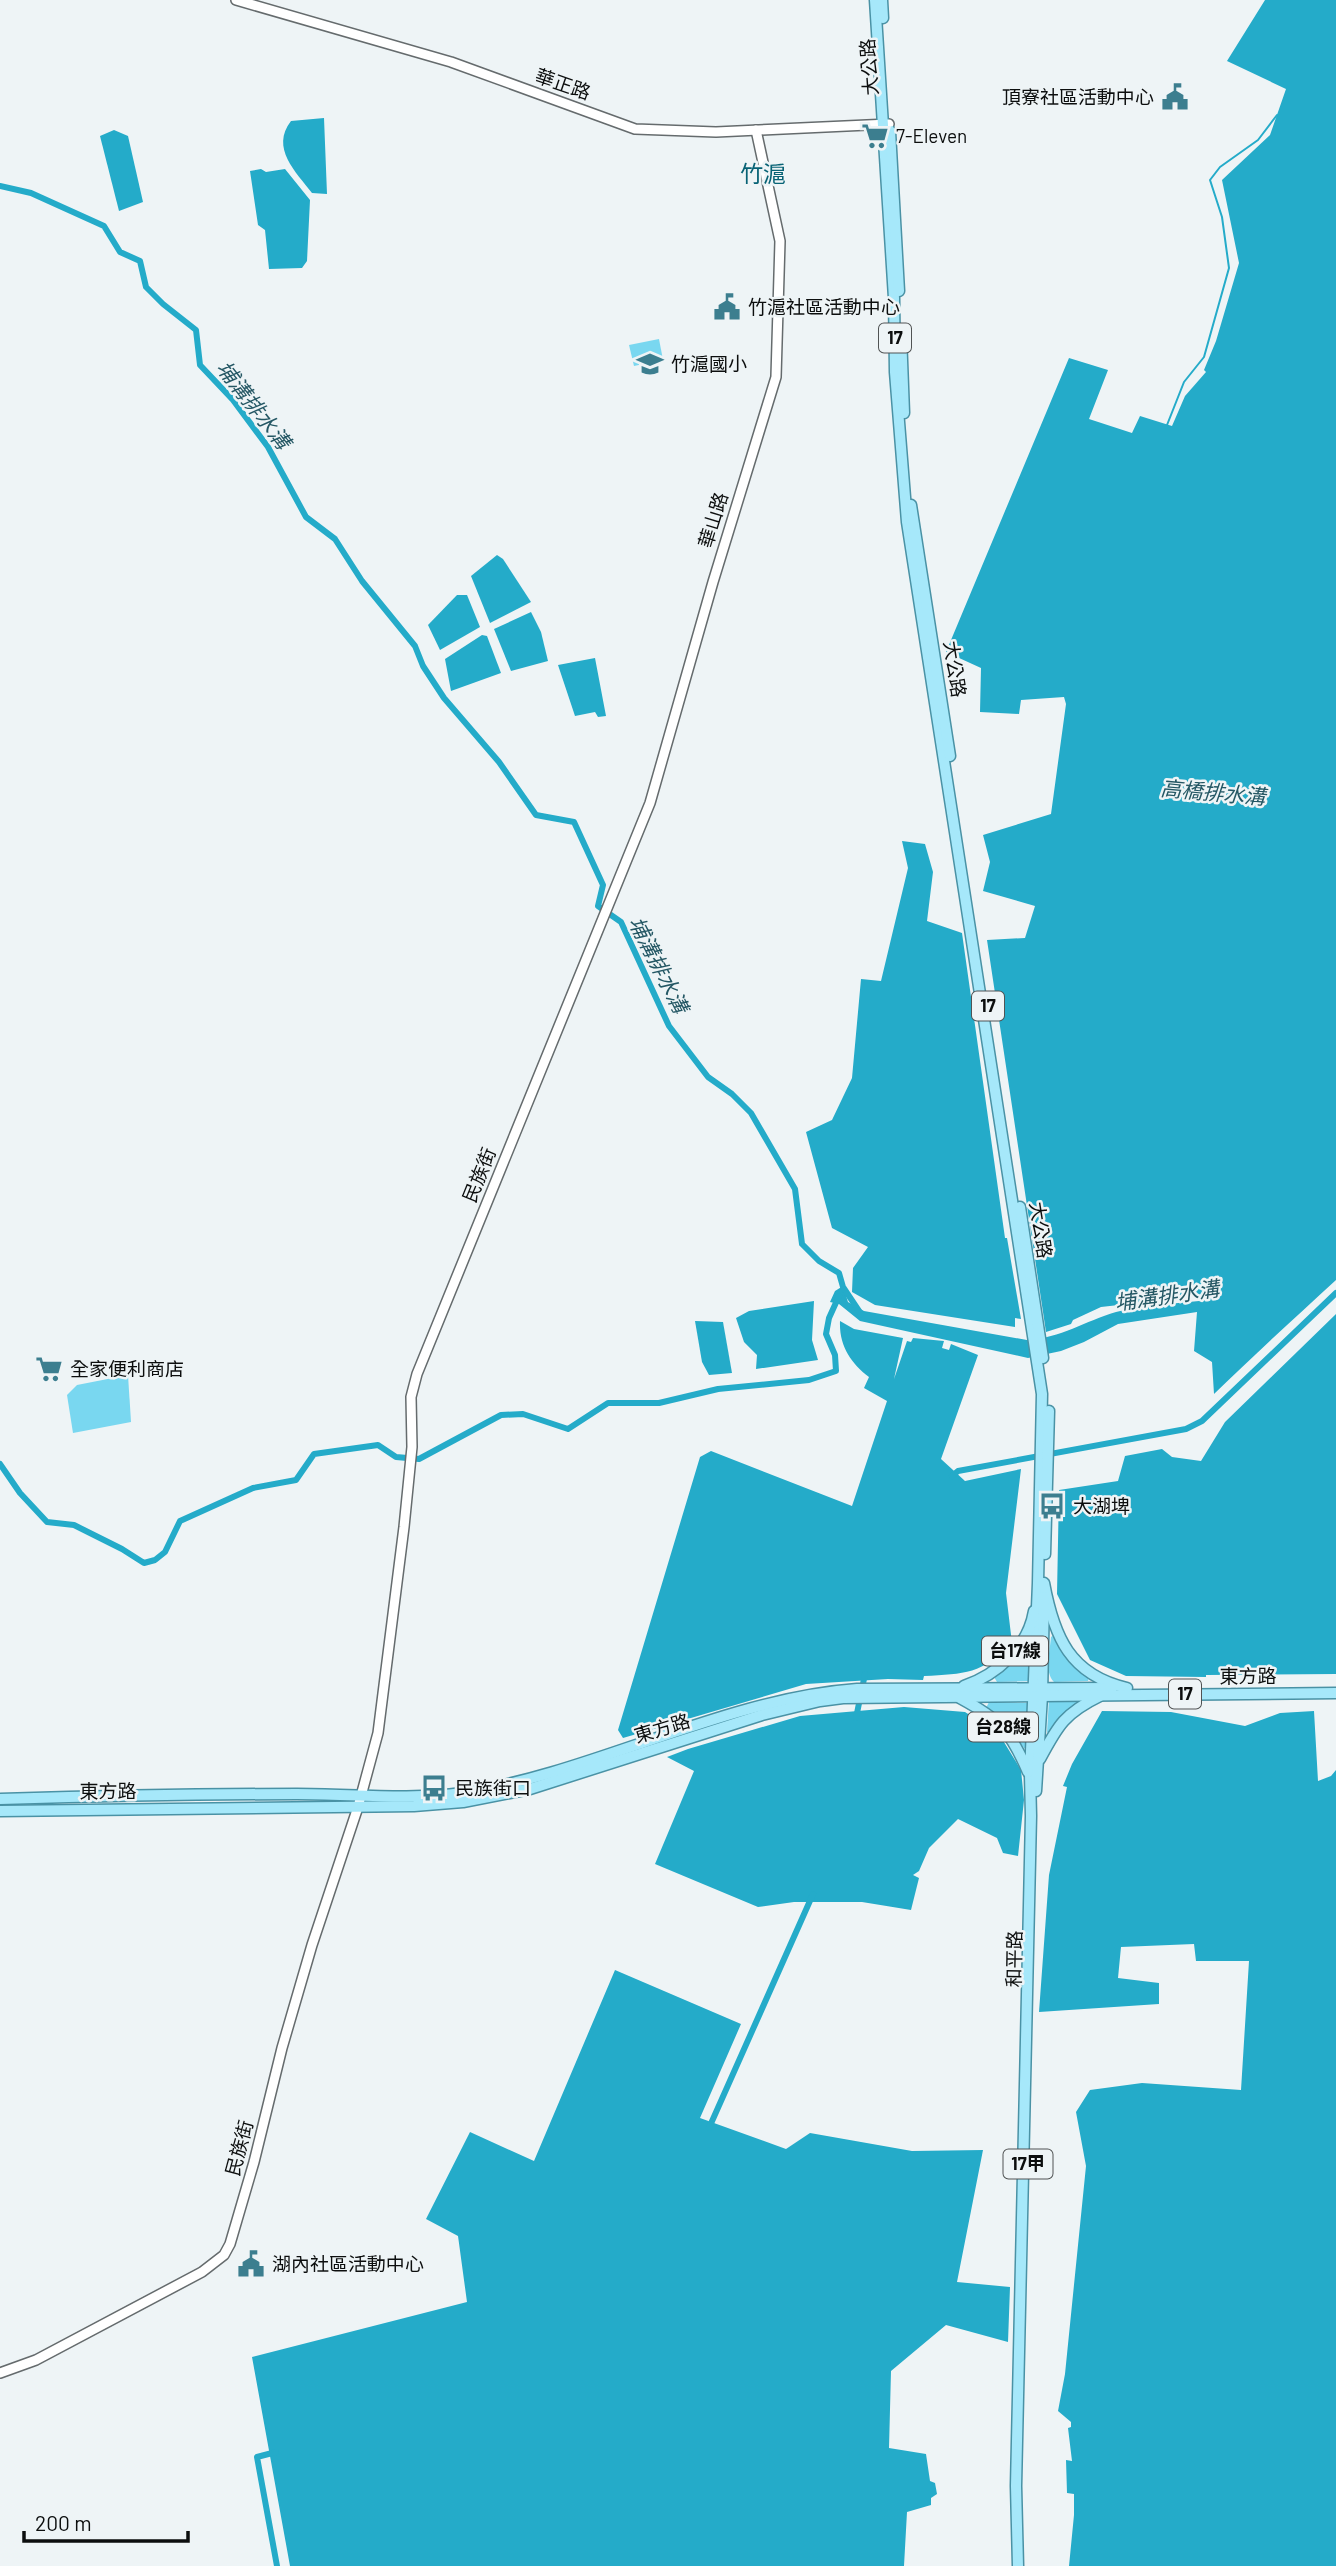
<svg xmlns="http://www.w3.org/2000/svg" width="1336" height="2566" viewBox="0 0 1336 2566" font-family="Barlow,'Noto Sans TC',sans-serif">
<rect width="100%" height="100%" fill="#eef4f6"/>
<!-- green -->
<g fill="#79d7f0">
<polygon points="659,339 663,360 634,366 629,345"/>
<polygon points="128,1375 131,1422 73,1433 67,1395 77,1385"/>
<path d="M1054,1635L1089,1677L1088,1681L1054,1682C1044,1672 1050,1651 1051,1637Z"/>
<polygon points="1029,1641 1033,1641 1032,1681 997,1682 994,1677 996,1675 1016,1658"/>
<polygon points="1049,1699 1076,1699 1078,1702 1062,1717 1050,1735 1047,1732"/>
<polygon points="989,1702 1031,1703 1028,1750 1024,1748 1007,1724 986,1708"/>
</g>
<!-- water -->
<g fill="#24abc9">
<path d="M1265,0H1336V1280C1297,1316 1254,1355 1214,1394L1212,1362L1194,1351L1197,1312L1118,1324L1084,1342L1061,1351L1028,1358L860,1321L839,1304L830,1302L835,1291L843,1286L848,1302L864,1311L1027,1340C1061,1338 1085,1321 1116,1312C1142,1305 1172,1304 1199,1301V1296L1101,1307L1073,1320L1071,1324L1046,1332L987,940L1025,938L1035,906L983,891L990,862L983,835L1051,814L1066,704L1064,697L1021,700L1019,714L980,712L981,668L946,652L1069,358L1108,370L1089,419L1132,433L1140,416L1172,426L1185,396L1206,372L1204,370L1216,341L1239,263L1222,180L1270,135L1286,89L1227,61Z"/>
<path d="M324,118L327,194L312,193C296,172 270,148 291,121Z"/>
<polygon points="114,130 128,136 143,202 119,211 100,136"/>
<polygon points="261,169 266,172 285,169 310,200 307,261 302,268 269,269 265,230 258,225 250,171"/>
<polygon points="497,555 503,559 531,602 490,623 471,576"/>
<polygon points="457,595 467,595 480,627 440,650 428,625"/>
<polygon points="531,612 541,632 548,661 511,671 494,629"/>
<polygon points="482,635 487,636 501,673 451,691 445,659"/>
<polygon points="595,658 606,716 598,717 595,712 575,716 558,665"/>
<polygon points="902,841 925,844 933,872 927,921 962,933 1005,1238 1007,1238 1021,1319 1015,1318 1015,1327 875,1305 852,1292 853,1268 868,1247 832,1228 806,1132 832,1120 852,1078 861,979 881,981 908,868"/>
<polygon points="814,1301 812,1340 818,1360 756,1369 757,1355 744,1342 736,1318 749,1311"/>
<polygon points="1336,1314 1336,1674 1206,1675 1206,1677 1126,1676 1090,1660 1057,1594 1059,1490 1118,1481 1125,1456 1162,1449 1172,1457 1201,1461 1225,1422"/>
<polygon points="695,1321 723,1322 732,1373 709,1375 702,1362"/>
<path d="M840,1321L854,1329L903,1338L894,1379L907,1341L911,1342L913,1338L944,1341L942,1348L949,1350L951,1344L978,1355L941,1459L965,1481L1021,1469L1006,1593L1012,1643C982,1674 965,1674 924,1676L923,1680L888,1679L806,1684L623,1738L618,1730L700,1457L711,1451L852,1506L887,1401L864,1388L869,1377C851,1363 839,1346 840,1321Z"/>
<polygon points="904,1707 965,1712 999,1734 1021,1770 1024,1800 1018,1856 1003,1853 997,1838 958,1819 929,1848 919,1871 913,1875 919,1878 911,1910 862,1902 794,1902 758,1907 655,1864 694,1771 667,1757 688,1749 800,1716"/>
<polygon points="1102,1711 1171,1712 1245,1726 1280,1713 1314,1711 1318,1781 1331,1776 1336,1770 1336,2566 1069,2566 1074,2515 1074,2494 1067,2493 1066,2460 1072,2461 1068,2428 1071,2427 1071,2422 1058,2411 1065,2374 1086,2166 1076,2112 1090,2090 1142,2083 1241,2090 1249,1961 1196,1961 1194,1944 1121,1947 1118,1978 1159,1983 1159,2004 1039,2012 1049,1875 1067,1787 1063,1786 1072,1764"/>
<polygon points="615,1970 741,2024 700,2118 786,2149 810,2133 912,2151 983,2150 957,2282 1010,2287 1008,2342 946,2325 891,2371 889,2448 926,2454 930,2481 935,2483 937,2494 931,2498 931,2505 907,2512 904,2566 290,2566 252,2357 467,2302 458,2236 426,2219 470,2132 534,2161"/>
</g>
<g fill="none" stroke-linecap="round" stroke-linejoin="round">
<!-- stream -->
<polyline stroke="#24abc9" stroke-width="2" points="1167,425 1184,382 1204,357 1229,268 1222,217 1210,180 1220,167 1258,140 1277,115"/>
<!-- canal -->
<g stroke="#24abc9" stroke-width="6">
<polyline points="0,186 31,193 104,226 120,252 140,261 146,287 163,304 196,330 200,365 233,400 268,447 306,517 335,539 362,581 415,646 423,666 444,698 499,762 536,815 574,822 603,885 598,906 621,922 669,1026 708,1077 732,1094 751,1113 795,1189 802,1244 819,1261 839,1273 843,1287 861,1314"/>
<polyline points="0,1464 20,1493 47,1522 74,1525 122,1549 144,1563 155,1560 165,1552 180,1521 253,1488 296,1480 314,1454 378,1445 396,1457 419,1459 501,1415 523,1414 568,1429 608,1403 659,1403 718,1389 809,1380 836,1371 835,1355 826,1334 829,1318 839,1296"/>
<polyline points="952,1476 958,1471 1186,1429 1202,1421 1336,1293"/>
<polyline points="856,1718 865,1674"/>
<polyline points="709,2128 813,1894"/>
<polyline points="276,2452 257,2457 277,2566"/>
</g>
<!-- secondary casing -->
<g stroke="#656b6d" stroke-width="12">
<g id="secondary">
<polyline points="236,0 451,62 635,129 716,132 889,124"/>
<polyline points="0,2373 36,2360 202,2272 224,2255 230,2244 254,2162 282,2048 312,1945 358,1807 378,1733 404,1527 412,1447 411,1397 417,1374 650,803 713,582 776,377 780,241 756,130"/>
</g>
</g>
<!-- primary casing -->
<g stroke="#4a92a5" stroke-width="13">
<g id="primary">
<polyline points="875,0 894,298 895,372 907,522 1042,1394 1038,1583 1030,1775 1031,1816 1016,2486 1018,2566"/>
<polyline points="882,0 883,18"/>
<polyline points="890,131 899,291"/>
<polyline points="901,334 904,413"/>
<polyline points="911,505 950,756"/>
<polyline points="1020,1207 1043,1358"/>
<polyline points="1045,1554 1049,1411"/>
<path d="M1044,1583C1054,1637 1070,1675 1127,1688"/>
<path d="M964,1686C997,1675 1028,1647 1034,1611"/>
<path d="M960,1698C999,1719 1010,1730 1028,1772"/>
<path d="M1040,1759C1058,1725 1065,1713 1100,1696"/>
<polyline points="1036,1791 1042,1696 1044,1597"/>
<path d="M0,1799C99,1796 198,1794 297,1794C350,1794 411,1800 462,1793C595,1773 722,1699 857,1689L1112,1688"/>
<polyline points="0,1811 414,1806 463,1802 530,1789 762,1715 820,1701 843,1698 1336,1693"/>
</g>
</g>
<!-- secondary -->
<use href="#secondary" stroke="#fff" stroke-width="9"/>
<!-- primary -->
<use href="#primary" stroke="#a6e8fa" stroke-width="10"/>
</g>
<!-- icons -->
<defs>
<g id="civic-bare" transform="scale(2.1)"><path d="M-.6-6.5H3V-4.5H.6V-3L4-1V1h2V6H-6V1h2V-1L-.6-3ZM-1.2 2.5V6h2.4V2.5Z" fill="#3c7e8f" stroke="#eef4f6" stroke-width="2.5" paint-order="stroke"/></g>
<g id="supermarket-bare" transform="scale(2.1)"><path d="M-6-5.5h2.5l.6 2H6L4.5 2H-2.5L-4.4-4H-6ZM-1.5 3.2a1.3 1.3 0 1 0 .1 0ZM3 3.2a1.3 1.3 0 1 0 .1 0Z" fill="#3c7e8f" stroke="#eef4f6" stroke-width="2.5" paint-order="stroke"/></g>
<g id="school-bare" transform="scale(2.1)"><path d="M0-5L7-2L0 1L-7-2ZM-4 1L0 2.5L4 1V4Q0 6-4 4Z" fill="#3c7e8f" stroke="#eef4f6" stroke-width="2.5" paint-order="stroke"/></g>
<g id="bus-bare" transform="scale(2.1)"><path d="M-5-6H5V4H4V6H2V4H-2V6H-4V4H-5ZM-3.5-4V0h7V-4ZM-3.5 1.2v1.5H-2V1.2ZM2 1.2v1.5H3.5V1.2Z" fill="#3c7e8f" stroke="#eef4f6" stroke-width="2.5" paint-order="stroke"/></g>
</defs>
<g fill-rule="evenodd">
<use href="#civic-bare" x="1175" y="97"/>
<use href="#supermarket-bare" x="875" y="136"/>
<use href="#civic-bare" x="727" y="307"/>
<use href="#school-bare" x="650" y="364"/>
<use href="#supermarket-bare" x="49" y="1369"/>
<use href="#bus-bare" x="1052" y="1506"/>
<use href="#bus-bare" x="434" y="1788"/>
<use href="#civic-bare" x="251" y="2264"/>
</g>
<g text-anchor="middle" stroke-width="5" stroke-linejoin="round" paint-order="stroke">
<!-- shield labels -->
<g fill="#eef4f6" stroke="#505354" stroke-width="2">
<rect x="879" y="323.5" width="32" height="29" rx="5"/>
<rect x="972" y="991.5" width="32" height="29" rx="5"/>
<rect x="982" y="1636.5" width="66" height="29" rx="5"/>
<rect x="1169" y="1679.5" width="32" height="29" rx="5"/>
<rect x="968" y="1712.5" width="70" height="29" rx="5"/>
<rect x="1003.5" y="2149.5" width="49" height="29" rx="5"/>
</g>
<g font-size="18" font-weight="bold" fill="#0c0e0e">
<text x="895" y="344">17</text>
<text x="988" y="1012">17</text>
<text x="1015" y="1657">台17線</text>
<text x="1185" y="1700">17</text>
<text x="1003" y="1733">台28線</text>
<text x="1028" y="2170">17甲</text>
</g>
<!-- street labels -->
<g font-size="19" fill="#0c0e0e" stroke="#eef4f6">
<text transform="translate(869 67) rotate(-94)" y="7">大公路</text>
<text transform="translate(563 84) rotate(19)" y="7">華正路</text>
<text transform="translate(713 520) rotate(-73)" y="7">華山路</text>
<text transform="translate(955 669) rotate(81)" y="7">大公路</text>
<text transform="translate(479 1175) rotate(-68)" y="7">民族街</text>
<text transform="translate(1041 1230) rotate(81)" y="7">大公路</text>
<text x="1248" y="1683">東方路</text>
<text transform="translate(662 1728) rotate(-17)" y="7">東方路</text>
<text x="108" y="1798">東方路</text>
<text transform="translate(1014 1959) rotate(-89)" y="7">和平路</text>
<text transform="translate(239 2148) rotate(-75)" y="7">民族街</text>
</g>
<!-- poi labels -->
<g font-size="19" fill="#0c0e0e" stroke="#eef4f6" text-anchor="start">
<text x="1154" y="104" text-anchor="end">頂寮社區活動中心</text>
<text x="896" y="143">7-Eleven</text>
<text x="748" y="314">竹滬社區活動中心</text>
<text x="671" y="371">竹滬國小</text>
<text x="70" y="1376">全家便利商店</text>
<text x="1073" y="1513">大湖埤</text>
<text x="455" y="1795">民族街口</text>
<text x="272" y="2271">湖內社區活動中心</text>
</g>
<!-- water labels -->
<g font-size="21" font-style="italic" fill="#245764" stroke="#eef4f6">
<text transform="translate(253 405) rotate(52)" y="7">埔溝排水溝</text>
<text transform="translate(1213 793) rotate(5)" y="7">高橋排水溝</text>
<text transform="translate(658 965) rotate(63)" y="7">埔溝排水溝</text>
<text transform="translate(1167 1296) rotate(-8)" y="7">埔溝排水溝</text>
</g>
<!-- quarter labels -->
<g font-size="23" fill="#076275" stroke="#eef4f6">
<text x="763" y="182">竹滬</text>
</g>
</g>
<!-- scale -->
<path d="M24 2531v10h164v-10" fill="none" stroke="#0c0e0e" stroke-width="3.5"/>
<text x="35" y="2531" font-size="21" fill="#0c0e0e" stroke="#eef4f6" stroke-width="5" paint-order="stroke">200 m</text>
</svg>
